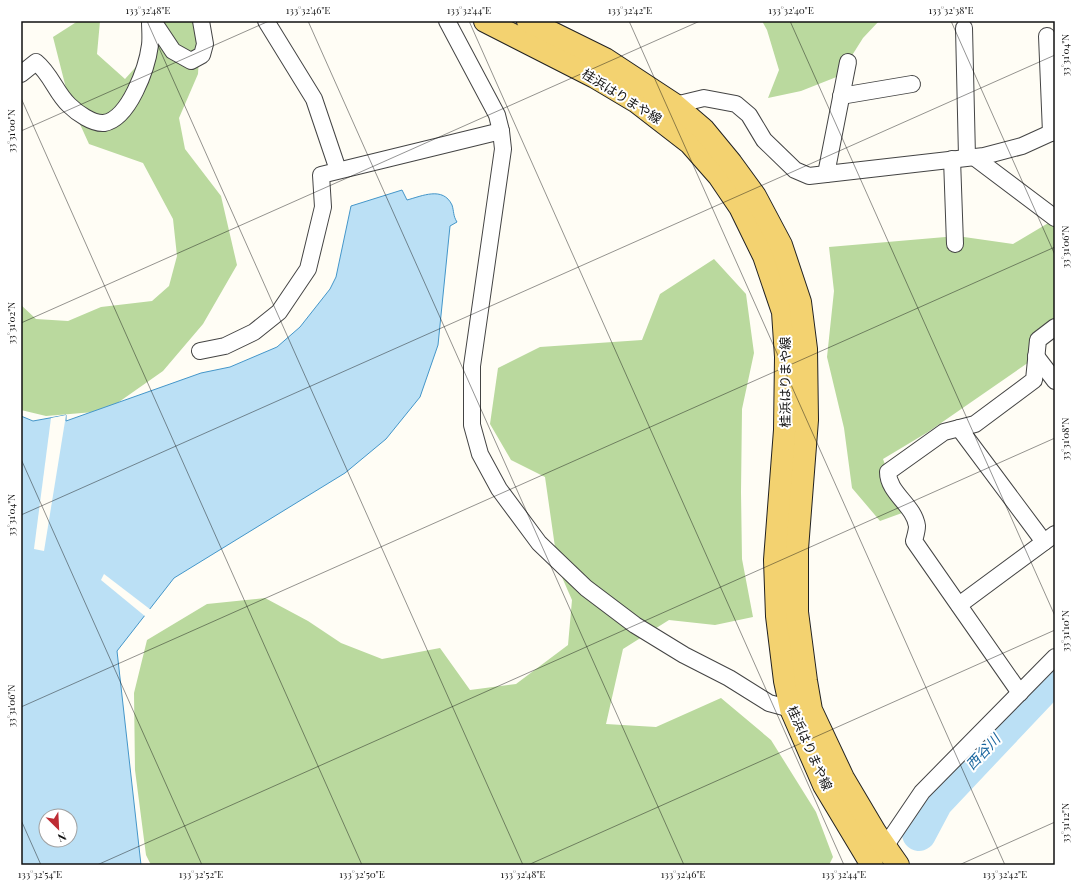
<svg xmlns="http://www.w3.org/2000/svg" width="1076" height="886" viewBox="0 0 1076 886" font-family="'Playfair Display','Noto Sans JP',serif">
<rect width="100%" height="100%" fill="#fffdf5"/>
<!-- forest -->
<g fill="#bad99e">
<polygon points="78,21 100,21 97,54 125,79 143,59 147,21 201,21 198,74 179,118 185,149 221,196 237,265 203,324 163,371 106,411 46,416 21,410 21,305 36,319 68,321 101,307 152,301 169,286 177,256 173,219 143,163 89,144 69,100 53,37"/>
<polygon points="762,21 879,21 863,38 839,76 801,91 768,98 779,70 767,30"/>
<polygon points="1055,219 1055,336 1032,360 928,432 883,459 902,513 880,521 852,488 844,428 827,357 834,291 829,247 957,236 1013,244"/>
<polygon points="714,259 746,294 754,353 742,409 741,492 742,559 753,617 715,625 669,620 623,649 606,724 656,727 721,698 771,740 816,812 833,857 829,865 151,865 146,855 135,770 134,693 147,640 207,604 265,598 308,621 341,643 382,659 440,648 470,690 516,684 568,645 572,600 558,568 545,477 511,460 490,424 498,368 540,347 642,340 660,294"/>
</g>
<!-- water -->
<path fill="#bbe0f5" stroke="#4496c9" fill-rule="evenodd" d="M402,190L407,200C422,196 443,186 452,205C454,211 453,216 457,222L450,226L438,345L420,397L386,439L345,473L174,578L117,651L141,865H21V416L33,421L66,415V421L201,373L230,367L277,347L300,327L330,289L336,277L351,206ZM46,816H70V840H46Z"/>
<!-- pier -->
<g fill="#fffdf5">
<polygon points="66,415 44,551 34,549 51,418"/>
<polygon points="104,574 151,610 146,617 101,580"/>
</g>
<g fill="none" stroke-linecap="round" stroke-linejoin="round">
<!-- river -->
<polyline stroke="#bbe0f5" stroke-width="34" points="919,834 936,802 1055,676"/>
<!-- minor casing -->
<g stroke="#444" stroke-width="18">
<g id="minor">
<polyline points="153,21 173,51 191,61 202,55 205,44 201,21"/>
<polyline points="266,21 314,99 338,170"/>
<polyline points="447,21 497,115 501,131 503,149 472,366 472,425 480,454 499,489 539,543 586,588 635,625 684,655 729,678 769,703 791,709"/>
<polyline points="964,28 967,157"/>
<polyline points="1047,36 1051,133"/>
<path d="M21,74L36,62C51,74 56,93 69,105C77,113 93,124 104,123C129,119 147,68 150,45C151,38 150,29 150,21"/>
<polyline points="841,96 912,84"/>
<polyline points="669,111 675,105 704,98 736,104 749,115 764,140 795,170 809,176 984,156 1022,146 1055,131"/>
<polyline points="974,157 1055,218"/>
<polyline points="952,159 955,244"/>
<polyline points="826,174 848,62"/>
<polyline points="200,351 225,346 254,332 279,312 308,269 323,207 321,175 501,131"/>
<polyline points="1036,356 1055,381"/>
<polyline points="959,428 1044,542"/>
<polyline points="959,605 1055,534"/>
<path d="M1020,693L914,541C915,537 917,531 917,526C914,505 888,493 888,472L944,432L975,424L1034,380L1038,340L1055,327"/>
<polyline points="880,854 922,792 1055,657"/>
</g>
</g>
<!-- primary casing -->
<g stroke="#222" stroke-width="24">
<g id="primary">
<polyline points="485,21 595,77 637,102 690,143 719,176 740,207 764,256 783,312 786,357 785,430 775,560 777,616 785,681 791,709 824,785 872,865"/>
<polyline points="528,21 605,59 675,105 703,129 731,163 755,196 781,245 800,302 806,349 807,420 797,549 797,612 806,681 811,710 843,778 875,832 898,865"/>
</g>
</g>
<!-- minor -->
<use href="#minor" stroke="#fff" stroke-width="16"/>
<!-- primary -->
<use href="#primary" stroke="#f3d270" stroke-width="22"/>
</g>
<!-- ticks -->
<path fill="none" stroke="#111" stroke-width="1" stroke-opacity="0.45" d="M147,21L523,865M308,21L684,865M469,21L844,865M629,21L1005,865M790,21L1055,616M951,21L1055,255M21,98L362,865M21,131L269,21M21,323L700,21M21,459L202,865M21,515L1055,55M21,707L1055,247M21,820L41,865M97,865L1055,438M528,865L1055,630M959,865L1055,822"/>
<g text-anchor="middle" stroke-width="4" stroke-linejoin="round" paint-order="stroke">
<!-- street labels -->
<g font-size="13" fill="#111" stroke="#fff">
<text transform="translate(622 96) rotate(32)" y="5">桂浜はりまや線</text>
<text transform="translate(785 382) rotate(-90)" y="5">桂浜はりまや線</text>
<text transform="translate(810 748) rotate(66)" y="5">桂浜はりまや線</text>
</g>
<!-- water labels -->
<g font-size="14" font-style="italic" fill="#1c68a0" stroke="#fff">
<text transform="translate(983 752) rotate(-47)" y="5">西谷川</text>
</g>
</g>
<!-- border -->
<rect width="1076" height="886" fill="none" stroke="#ffffff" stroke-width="44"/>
<!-- north arrow -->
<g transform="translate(58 828) rotate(156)"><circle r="19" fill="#ffffff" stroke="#a0a0a0"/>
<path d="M0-3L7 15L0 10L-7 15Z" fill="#be2c34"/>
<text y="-6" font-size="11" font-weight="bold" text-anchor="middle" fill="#111111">N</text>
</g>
<rect x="22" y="22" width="1032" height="842" fill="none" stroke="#111" stroke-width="1.5"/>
<g font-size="10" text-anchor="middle" fill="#111">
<text x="148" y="14">133°32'48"E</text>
<text x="308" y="14">133°32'46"E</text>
<text x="469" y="14">133°32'44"E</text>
<text x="630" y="14">133°32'42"E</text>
<text x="791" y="14">133°32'40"E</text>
<text x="951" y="14">133°32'38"E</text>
<text transform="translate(1065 55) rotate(-90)" y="4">33°31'04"N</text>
<text transform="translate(11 131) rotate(-90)" y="4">33°31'00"N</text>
<text transform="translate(1065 247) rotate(-90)" y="4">33°31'06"N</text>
<text transform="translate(11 323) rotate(-90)" y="4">33°31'02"N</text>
<text transform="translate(1065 439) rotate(-90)" y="4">33°31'08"N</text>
<text transform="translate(11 515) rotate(-90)" y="4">33°31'04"N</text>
<text transform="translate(1065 631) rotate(-90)" y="4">33°31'10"N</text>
<text transform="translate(11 706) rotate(-90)" y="4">33°31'06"N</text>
<text transform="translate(1065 823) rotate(-90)" y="4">33°31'12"N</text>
<text x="40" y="878">133°32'54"E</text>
<text x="201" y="878">133°32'52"E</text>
<text x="362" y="878">133°32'50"E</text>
<text x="523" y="878">133°32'48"E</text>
<text x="683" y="878">133°32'46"E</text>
<text x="844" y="878">133°32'44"E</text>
<text x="1005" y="878">133°32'42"E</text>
</g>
</svg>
